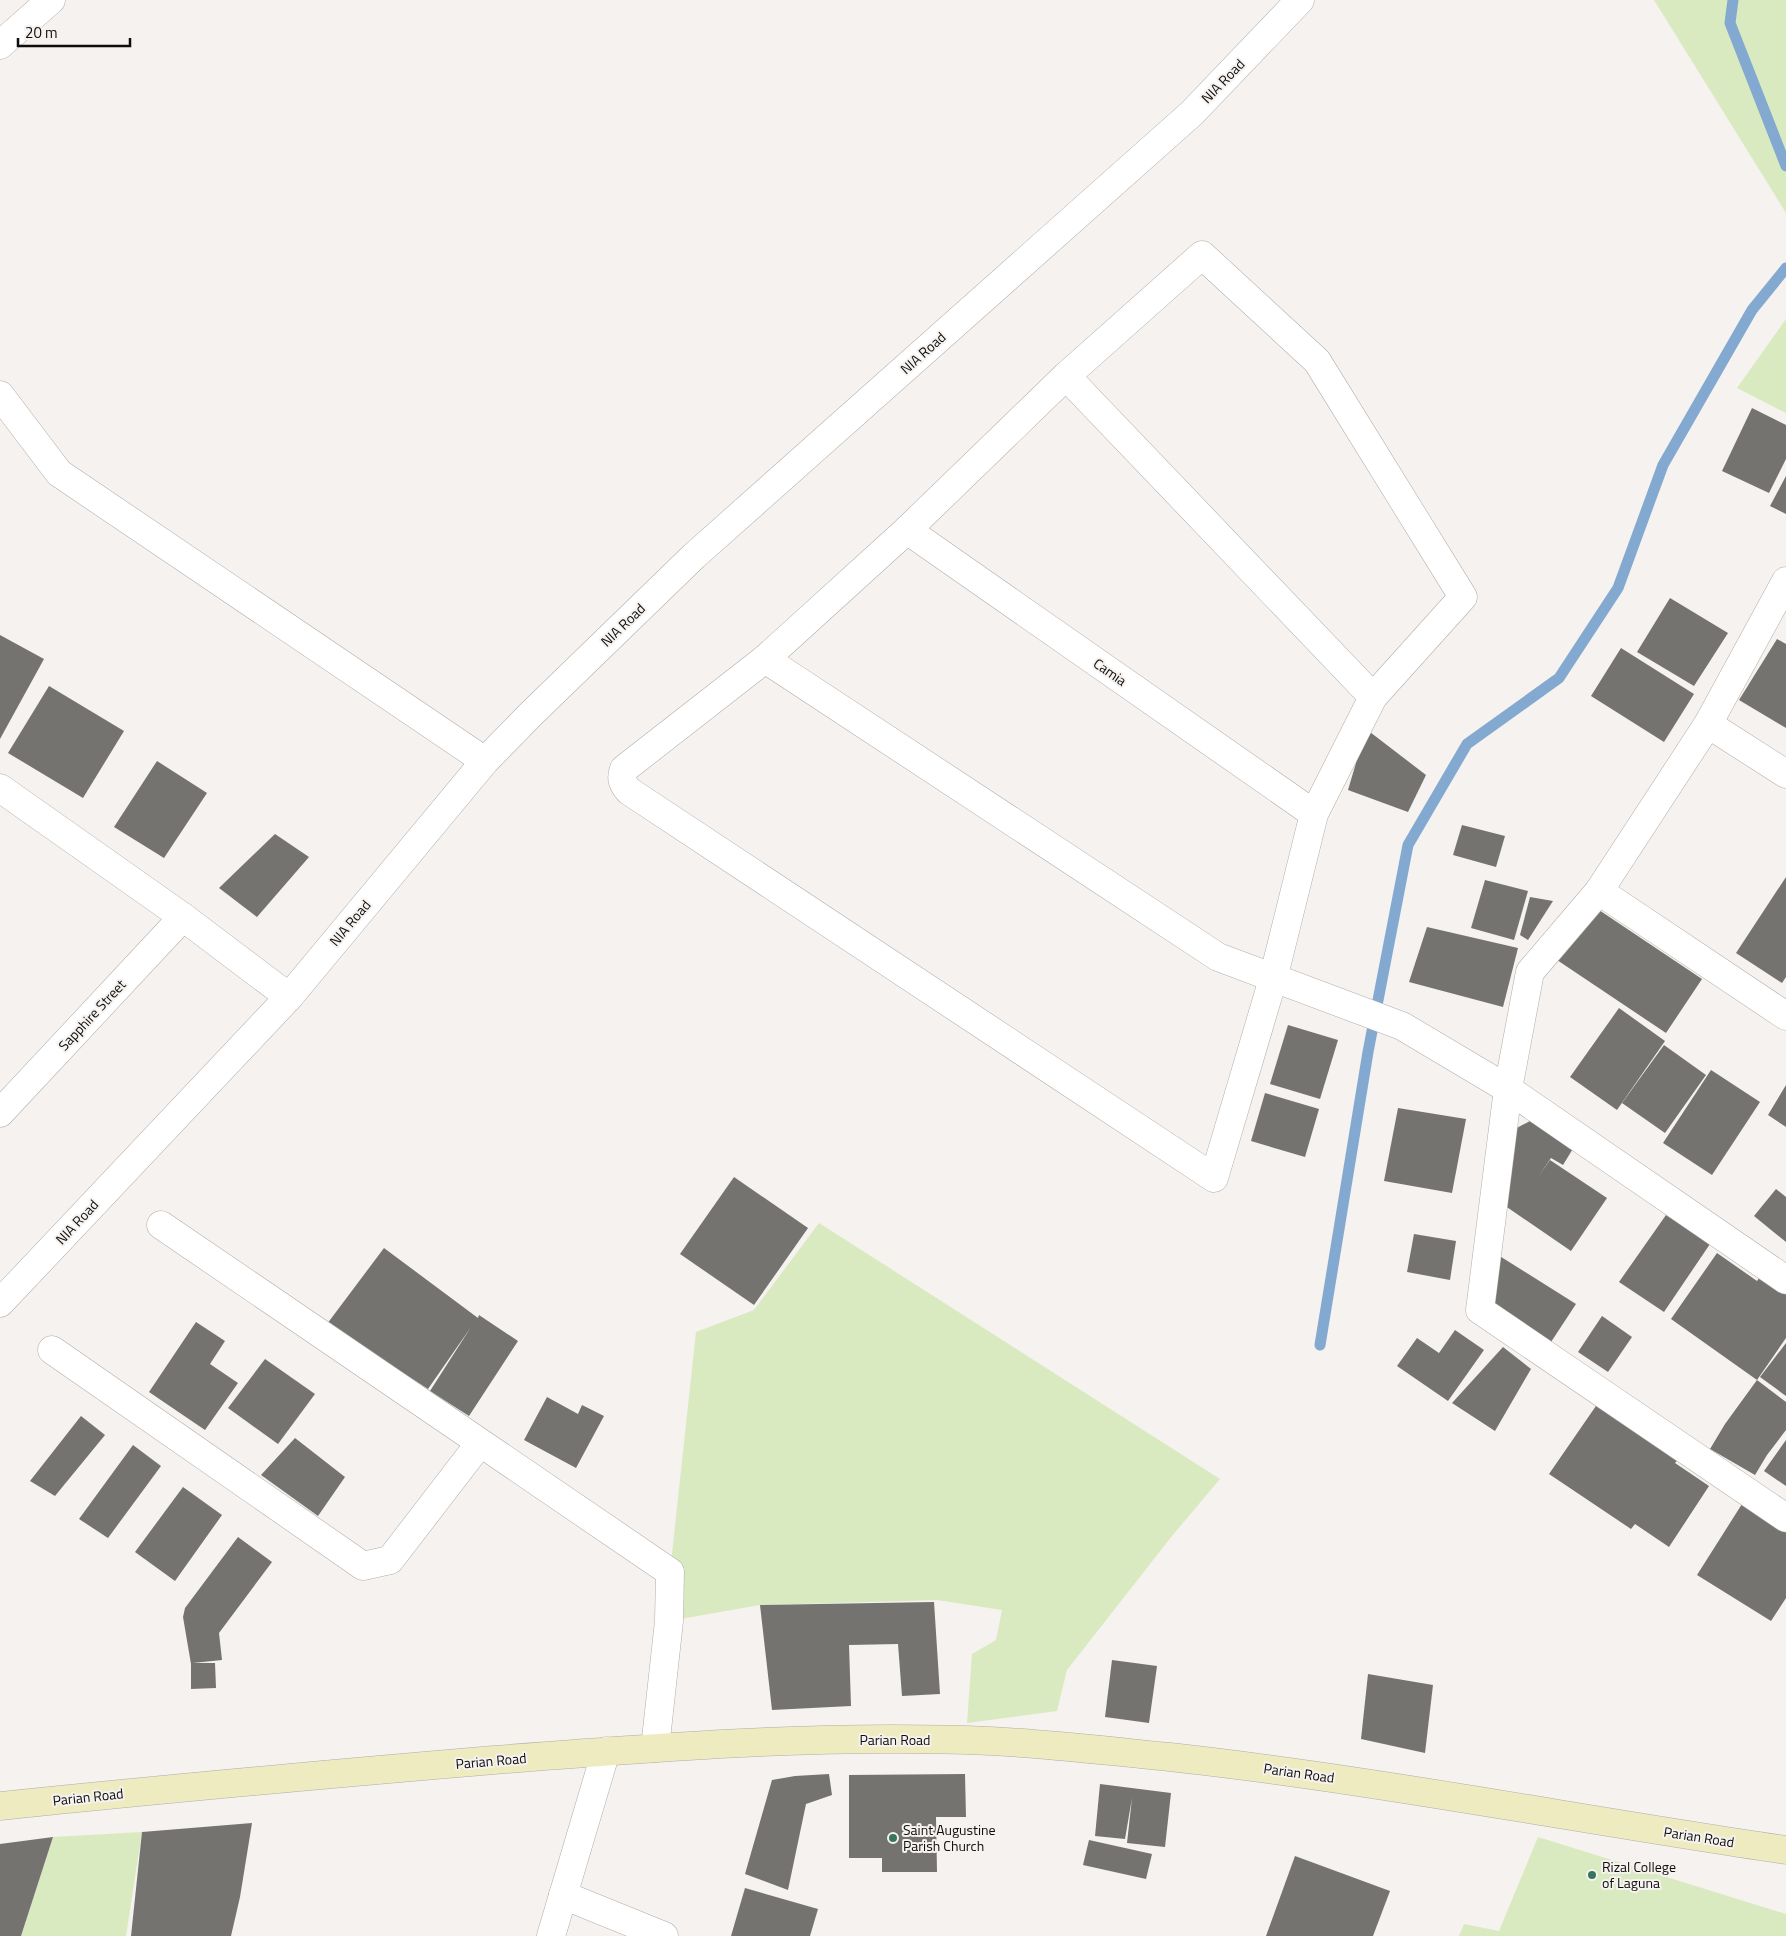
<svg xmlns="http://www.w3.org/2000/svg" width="1786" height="1936" viewBox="0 0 1786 1936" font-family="'Titillium Web',sans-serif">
<rect width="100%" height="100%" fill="#f5f2ef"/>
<!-- green -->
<g fill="#d9eac0">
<polygon points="1654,0 1786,0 1786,213"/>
<polygon points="1786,319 1786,413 1737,388"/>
<polygon points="819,1223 1220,1479 1172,1536 1067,1670 1057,1711 967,1723 972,1654 996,1640 1002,1610 937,1600 760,1605 669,1621 670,1572 696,1332 754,1310"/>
<polygon points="142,1832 126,1936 21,1936 53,1837"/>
<polygon points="1538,1837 1786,1914 1786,1936 1459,1936 1464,1924 1499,1931"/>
</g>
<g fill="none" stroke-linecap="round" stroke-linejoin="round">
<!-- stream -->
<g stroke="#84a9d1" stroke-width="11">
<polyline points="1733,0 1730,23 1786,166"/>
<polyline points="1320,1345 1368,1052 1408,845 1467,744 1559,678 1618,588 1663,465 1752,310 1786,268"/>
</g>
</g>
<!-- building -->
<g fill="#757370">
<polygon points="1752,408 1786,425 1786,459 1769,493 1722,471"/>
<polygon points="1786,476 1786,514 1770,506"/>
<polygon points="1670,598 1728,633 1694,686 1637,652"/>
<polygon points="0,635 44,659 0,739"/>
<polygon points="1777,639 1786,644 1786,728 1739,700"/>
<polygon points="1621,648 1694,694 1664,742 1591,696"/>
<polygon points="49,686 124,731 83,798 8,753"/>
<polygon points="1366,729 1426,775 1408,812 1348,790"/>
<polygon points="157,761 207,793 164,858 114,827"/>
<polygon points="1462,825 1505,836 1496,867 1453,855"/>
<polygon points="275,834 309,857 257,917 219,888"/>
<polygon points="1786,877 1786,977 1782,983 1736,953"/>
<polygon points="1485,880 1528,891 1514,940 1471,928"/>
<polygon points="1530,897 1553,901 1528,940 1520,935"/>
<polygon points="1593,906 1702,979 1666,1033 1557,960"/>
<polygon points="1427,927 1518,948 1503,1007 1409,982"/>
<polygon points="1619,1008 1665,1041 1617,1110 1570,1077"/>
<polygon points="1288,1025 1338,1040 1320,1099 1270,1084"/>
<polygon points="1664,1045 1706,1075 1665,1133 1622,1103"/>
<polygon points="1711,1070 1760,1102 1712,1175 1663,1143"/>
<polygon points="1786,1085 1786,1127 1768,1115"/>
<polygon points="1265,1093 1319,1109 1305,1157 1251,1141"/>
<polygon points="1398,1108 1466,1119 1452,1193 1384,1181"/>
<polygon points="1530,1121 1574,1147 1563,1165 1551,1158 1536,1180 1550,1160 1607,1198 1571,1251 1501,1203 1513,1130"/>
<polygon points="734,1177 808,1228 754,1305 680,1254"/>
<polygon points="1776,1189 1786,1197 1786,1242 1754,1216"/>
<polygon points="1666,1215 1710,1244 1664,1312 1619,1282"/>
<polygon points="1414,1234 1456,1241 1450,1280 1407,1272"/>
<polygon points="384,1248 478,1318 479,1315 518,1341 469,1416 430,1391 471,1327 428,1389 327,1324"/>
<polygon points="1717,1253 1757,1281 1766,1269 1786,1284 1786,1338 1757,1380 1671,1319"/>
<polygon points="1498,1255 1576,1304 1551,1342 1493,1304"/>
<polygon points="1602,1316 1632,1337 1608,1372 1578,1352"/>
<polygon points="196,1322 225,1341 210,1364 238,1383 205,1430 149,1392"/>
<polygon points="1455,1330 1484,1350 1448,1401 1397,1366 1417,1338 1439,1353"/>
<polygon points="1786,1343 1786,1396 1760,1377"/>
<polygon points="1503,1347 1531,1369 1495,1431 1452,1403"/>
<polygon points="265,1359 315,1394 278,1444 228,1408"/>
<polygon points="1757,1380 1786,1402 1786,1430 1767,1455 1755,1475 1710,1449 1725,1424"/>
<polygon points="547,1397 578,1414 582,1405 604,1416 576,1468 524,1440"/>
<polygon points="1598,1403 1680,1457 1675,1463 1709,1486 1669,1547 1635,1524 1631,1529 1549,1474"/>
<polygon points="81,1416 105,1435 55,1496 30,1481"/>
<polygon points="295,1438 345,1477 318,1516 261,1475"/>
<polygon points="1786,1440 1786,1486 1764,1471"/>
<polygon points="133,1445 161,1466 108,1538 79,1519"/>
<polygon points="183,1487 222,1515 175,1581 135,1552"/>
<polygon points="1742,1504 1786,1531 1786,1598 1771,1621 1697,1575"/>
<polygon points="238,1537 272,1562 219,1633 222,1660 193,1663 215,1663 216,1688 191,1689 191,1664 183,1617 185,1608"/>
<polygon points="934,1602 940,1694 902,1696 898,1644 849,1645 851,1706 772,1710 760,1605"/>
<polygon points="1112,1660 1157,1666 1149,1723 1105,1717"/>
<polygon points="1368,1674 1433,1685 1425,1753 1361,1739"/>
<polygon points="829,1774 832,1795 806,1804 788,1890 745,1874 772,1780 795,1776"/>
<polygon points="965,1774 966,1817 936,1817 937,1872 882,1872 882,1858 849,1858 849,1775"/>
<polygon points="1100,1784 1171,1793 1165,1847 1127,1843 1132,1798 1125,1839 1095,1836"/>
<polygon points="252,1823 240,1897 231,1936 131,1936 142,1832"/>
<polygon points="53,1837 21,1936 0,1936 0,1844"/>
<polygon points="1089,1840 1152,1854 1146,1879 1083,1865"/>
<polygon points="1295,1856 1390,1891 1373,1936 1266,1936"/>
<polygon points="745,1888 818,1909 810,1936 731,1936"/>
</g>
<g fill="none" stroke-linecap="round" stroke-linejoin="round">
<!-- street casing -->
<g stroke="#b0adaa" stroke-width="29">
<g id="street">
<polyline points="0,45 51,0"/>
<path d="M1202,255L1317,361L1463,597L1373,697L1314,814L1273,979L1214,1178L629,791C623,784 620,779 624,769L765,659L907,530L1066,376Z"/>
<polyline points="1066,376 1373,697"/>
<polyline points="0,395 59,473 485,761"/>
<polyline points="907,530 1314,814"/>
<polyline points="1786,581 1708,724 1599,891 1530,972 1508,1089 1480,1310 1786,1518"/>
<polyline points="765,659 1218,957 1402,1026 1508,1089 1786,1280"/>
<polyline points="1708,724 1786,774"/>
<polyline points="0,788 183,917 289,997"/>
<polyline points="1599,891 1786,1016"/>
<polyline points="0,1113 183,917"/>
<polyline points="161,1225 670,1572 669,1621 655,1748"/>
<polyline points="0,1303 289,997 485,761 531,714 694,556 1192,113 1300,0"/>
<polyline points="52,1350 363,1566 390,1560 480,1443"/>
<polyline points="563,1895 664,1936"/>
<polyline points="551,1936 606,1751"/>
</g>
</g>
<!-- secondary casing -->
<g stroke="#b0adaa" stroke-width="29">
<path id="secondary" d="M0,1806C165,1789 329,1774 494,1760C659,1747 825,1734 990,1741C1050,1744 1110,1751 1170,1757C1377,1780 1581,1820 1786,1850"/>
</g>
<!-- street -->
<use href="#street" stroke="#fff" stroke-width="28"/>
<!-- secondary -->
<use href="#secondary" stroke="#edebbf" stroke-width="28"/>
</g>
<!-- markers -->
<g fill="#387560" stroke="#f5f2ef" stroke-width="2">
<circle cx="893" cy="1838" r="5"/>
<circle cx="1592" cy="1875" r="5"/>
</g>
<g text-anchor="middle" stroke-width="4" stroke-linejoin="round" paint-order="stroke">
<!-- street labels -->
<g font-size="14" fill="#0e0d0c" stroke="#f5f2ef">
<text transform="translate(1223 81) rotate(-46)" y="5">NIA Road</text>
<text transform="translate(923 353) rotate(-42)" y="5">NIA Road</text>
<text transform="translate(623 625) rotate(-44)" y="5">NIA Road</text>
<text transform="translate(1110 672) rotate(35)" y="5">Camia</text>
<text transform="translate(350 923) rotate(-50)" y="5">NIA Road</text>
<text transform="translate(92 1015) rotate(-47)" y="5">Sapphire Street</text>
<text transform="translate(77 1222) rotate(-47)" y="5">NIA Road</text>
<text x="895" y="1745">Parian Road</text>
<text transform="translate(491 1761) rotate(-5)" y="5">Parian Road</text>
<text transform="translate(1299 1773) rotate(8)" y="5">Parian Road</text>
<text transform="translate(88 1797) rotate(-6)" y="5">Parian Road</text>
<text transform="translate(1699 1837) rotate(9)" y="5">Parian Road</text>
</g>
<!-- poi labels -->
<g font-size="14" fill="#0e0d0c" stroke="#f5f2ef" text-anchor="start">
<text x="903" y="1835">Saint Augustine<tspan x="903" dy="16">Parish Church</tspan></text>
<text x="1602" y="1872">Rizal College<tspan x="1602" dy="16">of Laguna</tspan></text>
</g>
</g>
<!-- scale -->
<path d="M18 38v8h112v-8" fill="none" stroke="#0e0d0c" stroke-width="2.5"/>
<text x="25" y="38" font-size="15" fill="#0e0d0c" stroke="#f5f2ef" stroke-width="4" paint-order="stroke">20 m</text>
</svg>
